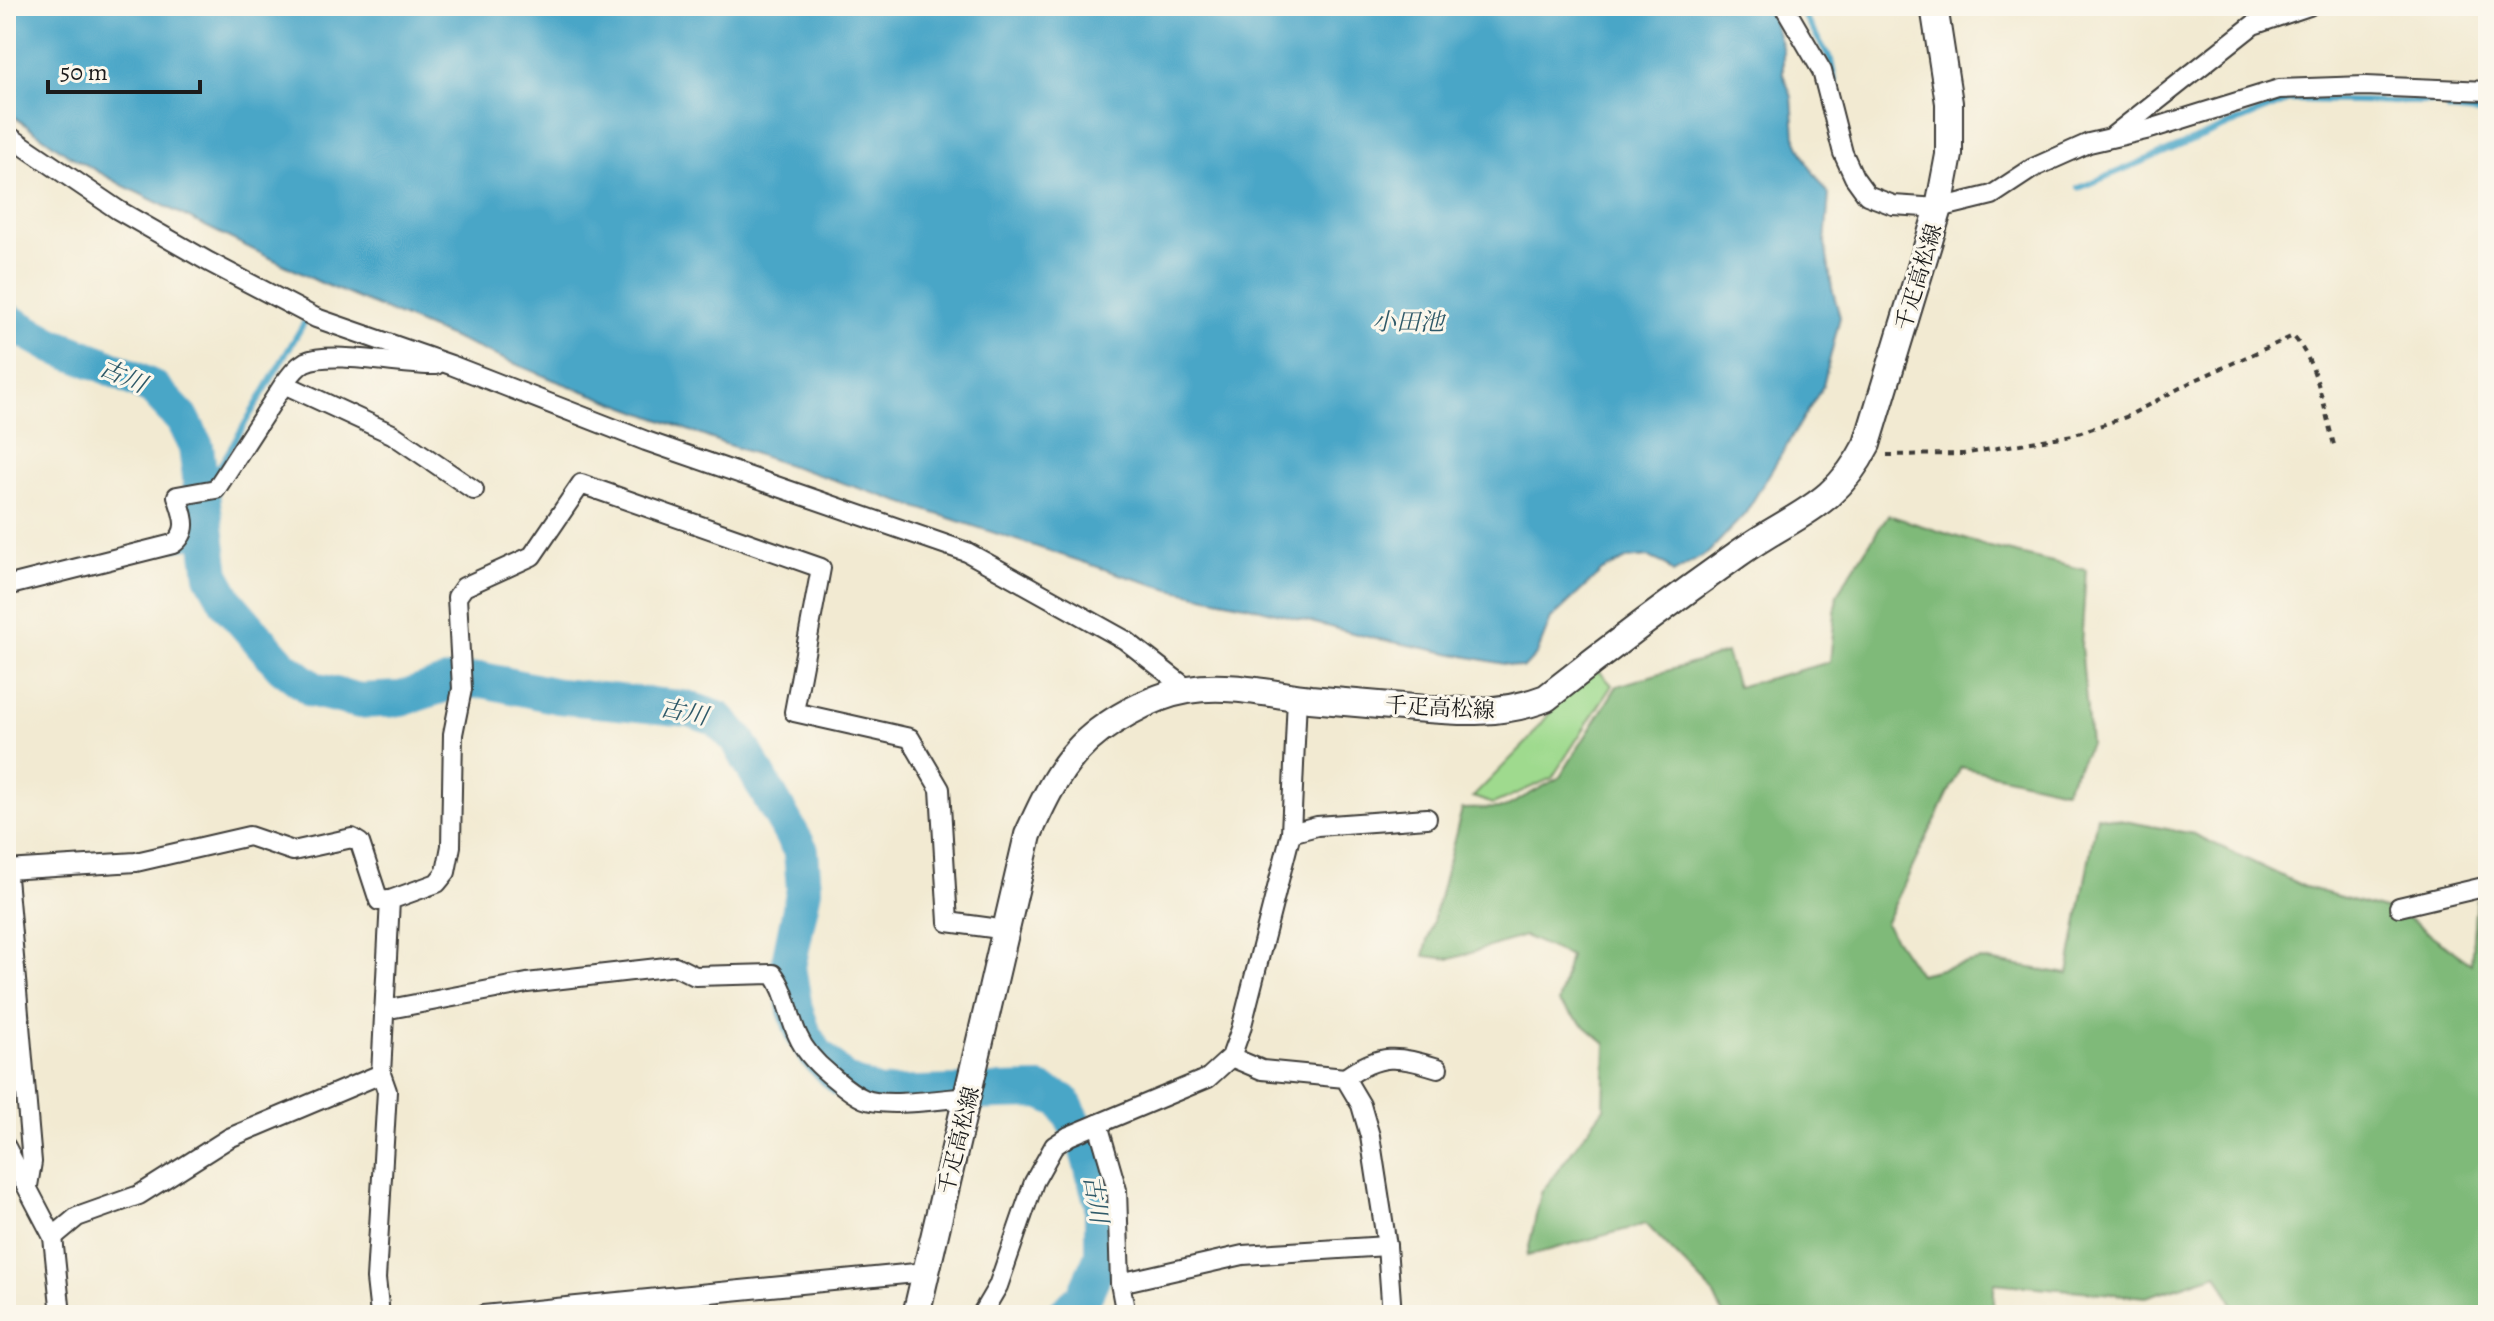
<svg xmlns="http://www.w3.org/2000/svg" width="2494" height="1321" viewBox="0 0 2494 1321" font-family="Alegreya,'Noto Serif JP',serif">
<rect width="100%" height="100%" fill="#fbf7ec"/>
<filter id="ink" filterUnits="userSpaceOnUse"><feTurbulence type="fractalNoise" baseFrequency=".0125" numOctaves="2"/><feDisplacementMap in="SourceGraphic" scale="16" xChannelSelector="R" yChannelSelector="G"/><feConvolveMatrix kernelMatrix="1 2 1 2 8 2 1 2 1" color-interpolation-filters="sRGB"/></filter>
<filter id="wash" filterUnits="userSpaceOnUse"><feTurbulence type="fractalNoise" baseFrequency=".006" numOctaves="4" result="noise"/><feDisplacementMap in="SourceGraphic" scale="32" xChannelSelector="R" yChannelSelector="G"/><feGaussianBlur stdDeviation="1.8" result="paint"/><feColorMatrix in="noise" values="0 0 0 0 0 0 0 0 0 0 0 0 0 0 0 0 0 1.4 0 .05"/><feComposite in="paint" operator="in"/></filter>
<g filter="url(#wash)">
<rect width="100%" height="100%" fill="#f2ead2"/>
<!-- green -->
<polygon fill="#9fda8e" stroke="#5e7b55" stroke-width="2" points="1596,668 1612,685 1552,778 1493,804 1473,797 1526,743 1568,690"/>
<!-- forest -->
<polygon fill="#7fba79" stroke="#4e6b4a" stroke-width="2" points="1888,515 1986,546 2086,570 2081,646 2090,744 2065,790 1961,767 1885,924 1919,974 1981,960 2068,974 2097,816 2194,834 2305,887 2402,914 2471,964 2476,899 2488,930 2488,1315 2239,1315 2217,1274 2146,1297 1994,1283 1994,1315 1723,1315 1713,1293 1646,1224 1527,1256 1541,1193 1604,1108 1606,1044 1558,1003 1570,956 1524,936 1451,959 1424,956 1462,809 1504,808 1560,777 1617,686 1726,653 1737,687 1830,662 1837,594"/>
<!-- water -->
<polygon fill="#49a6c7" stroke="#326172" stroke-width="2" points="6,6 1768,6 1783,50 1783,74 1792,97 1795,136 1807,163 1829,195 1825,243 1832,288 1840,317 1823,386 1745,514 1708,553 1673,573 1665,564 1649,557 1626,559 1602,571 1551,619 1537,654 1524,668 1368,637 1249,606 1170,589 1122,575 725,444 554,380 319,282 124,186 67,154 6,111"/>
<g fill="none" stroke-linecap="round" stroke-linejoin="round">
<!-- stream -->
<g stroke="#49a6c7" stroke-width="6">
<polyline points="1798,6 1831,60 1842,116"/>
<polyline points="2447,102 2448,110 2488,114"/>
<polyline points="2079,188 2289,100 2488,103"/>
<polyline points="203,486 208,483 226,456 304,323"/>
<polyline points="176,549 207,541"/>
<polyline points="6,834 9,862"/>
</g>
<!-- river -->
<polyline stroke="#49a6c7" stroke-width="36" points="6,320 53,346 102,364 153,388 183,420 196,447 212,575 228,604 282,666 314,690 360,701 401,699 450,683 483,680 558,696 689,709 718,719 738,740 801,851 804,889 788,967 795,1009 804,1035 817,1055 843,1080 878,1095 1040,1091 1063,1101 1085,1143 1102,1204 1102,1256 1083,1298 1064,1315"/>
</g>
</g>
<g filter="url(#ink)">
<g fill="none" stroke-linecap="round" stroke-linejoin="round">
<!-- minor casing -->
<g stroke="#3c3b37" stroke-width="22">
<g id="minor">
<polyline points="1784,6 1822,71 1843,153 1854,177 1867,195 1893,205 1939,208 1992,195 2033,168 2089,143 2150,129 2279,89 2365,86 2488,91"/>
<polyline points="6,134 118,210 209,262 316,318 451,365 646,441 967,552 1125,640 1189,690"/>
<polyline points="2114,135 2253,25 2309,6"/>
<polyline points="284,384 392,434 474,490"/>
<path d="M6,586L173,544C191,531 183,515 177,496L216,489L284,384C290,376 296,367 305,362C331,350 405,366 436,365"/>
<polyline points="1291,833 1317,826 1427,818"/>
<polyline points="6,866 32,1162 28,1186"/>
<polyline points="6,870 136,862 249,836 293,851 352,838 360,843 379,901 390,900"/>
<polyline points="2399,907 2488,886"/>
<path d="M384,1010L527,983L675,966L695,976L773,974C787,991 788,1016 798,1036C804,1050 817,1064 829,1074C840,1083 850,1093 864,1099C885,1108 943,1099 968,1097"/>
<polyline points="1231,1057 1262,1070 1345,1078 1361,1105 1370,1136 1387,1246 1392,1315"/>
<path d="M1345,1078C1381,1052 1397,1056 1438,1068"/>
<polyline points="1098,1124 1117,1190 1120,1283"/>
<polyline points="6,1147 53,1237 61,1315"/>
<polyline points="53,1237 77,1217 139,1195 229,1138 381,1074"/>
<polyline points="380,1315 376,1279 387,1091 381,1074 390,900 437,883 446,872 451,846 453,734 462,689 457,597 464,587 532,556 581,484 821,568 794,712 910,738 940,789 948,922 1007,930"/>
<polyline points="483,1315 926,1272"/>
<polyline points="981,1315 998,1286 1034,1182 1054,1146 1069,1136 1208,1078 1231,1057 1241,1029 1291,833 1297,697"/>
<polyline points="1126,1315 1120,1283 1243,1255 1387,1246"/>
</g>
</g>
<!-- secondary casing -->
<g stroke="#3c3b37" stroke-width="30">
<path id="secondary" d="M916,1315L1028,835C1041,806 1055,775 1077,751C1102,723 1152,696 1188,690C1228,683 1270,694 1310,699C1344,702 1379,705 1414,708C1460,712 1502,715 1546,698C1609,648 1673,600 1738,554C1793,514 1834,509 1867,444L1939,208L1949,155V103L1934,6"/>
</g>
<!-- path -->
<path stroke="#3c3b37" stroke-width="4" stroke-dasharray="6 6" stroke-linecap="butt" d="M1887,455L1963,454L2072,435L2126,417L2191,382L2293,336C2319,365 2324,412 2335,448"/>
<!-- minor -->
<use href="#minor" stroke="#fff" stroke-width="18"/>
<!-- secondary -->
<use href="#secondary" stroke="#fff" stroke-width="26"/>
</g>
</g>
<g text-anchor="middle" stroke-width="6" stroke-linejoin="round" paint-order="stroke">
<!-- street labels -->
<g font-size="22" fill="#1c1c1c" stroke="#fbf7ec">
<text transform="translate(1918 277) rotate(-73)" y="8">千疋高松線</text>
<text transform="translate(1440 707) rotate(3)" y="8">千疋高松線</text>
<text transform="translate(958 1140) rotate(-76)" y="8">千疋高松線</text>
</g>
<!-- water labels -->
<g font-size="24" font-style="italic" fill="#305a69" stroke="#fbf7ec">
<text x="1408" y="330">小田池</text>
<text transform="translate(123 376) rotate(24)" y="8">古川</text>
<text transform="translate(684 712) rotate(12)" y="8">古川</text>
<text transform="translate(1096 1199) rotate(81)" y="8">古川</text>
</g>
</g>
<!-- margin -->
<rect width="2494" height="1321" fill="none" stroke="#fbf7ec" stroke-width="32"/>
<!-- scale -->
<path d="M48 80v12h152v-12" fill="none" stroke="#1c1c1c" stroke-width="4"/>
<text x="60" y="80" font-size="24" fill="#1c1c1c" stroke="#fbf7ec" stroke-width="6" paint-order="stroke">50 m</text>
</svg>
